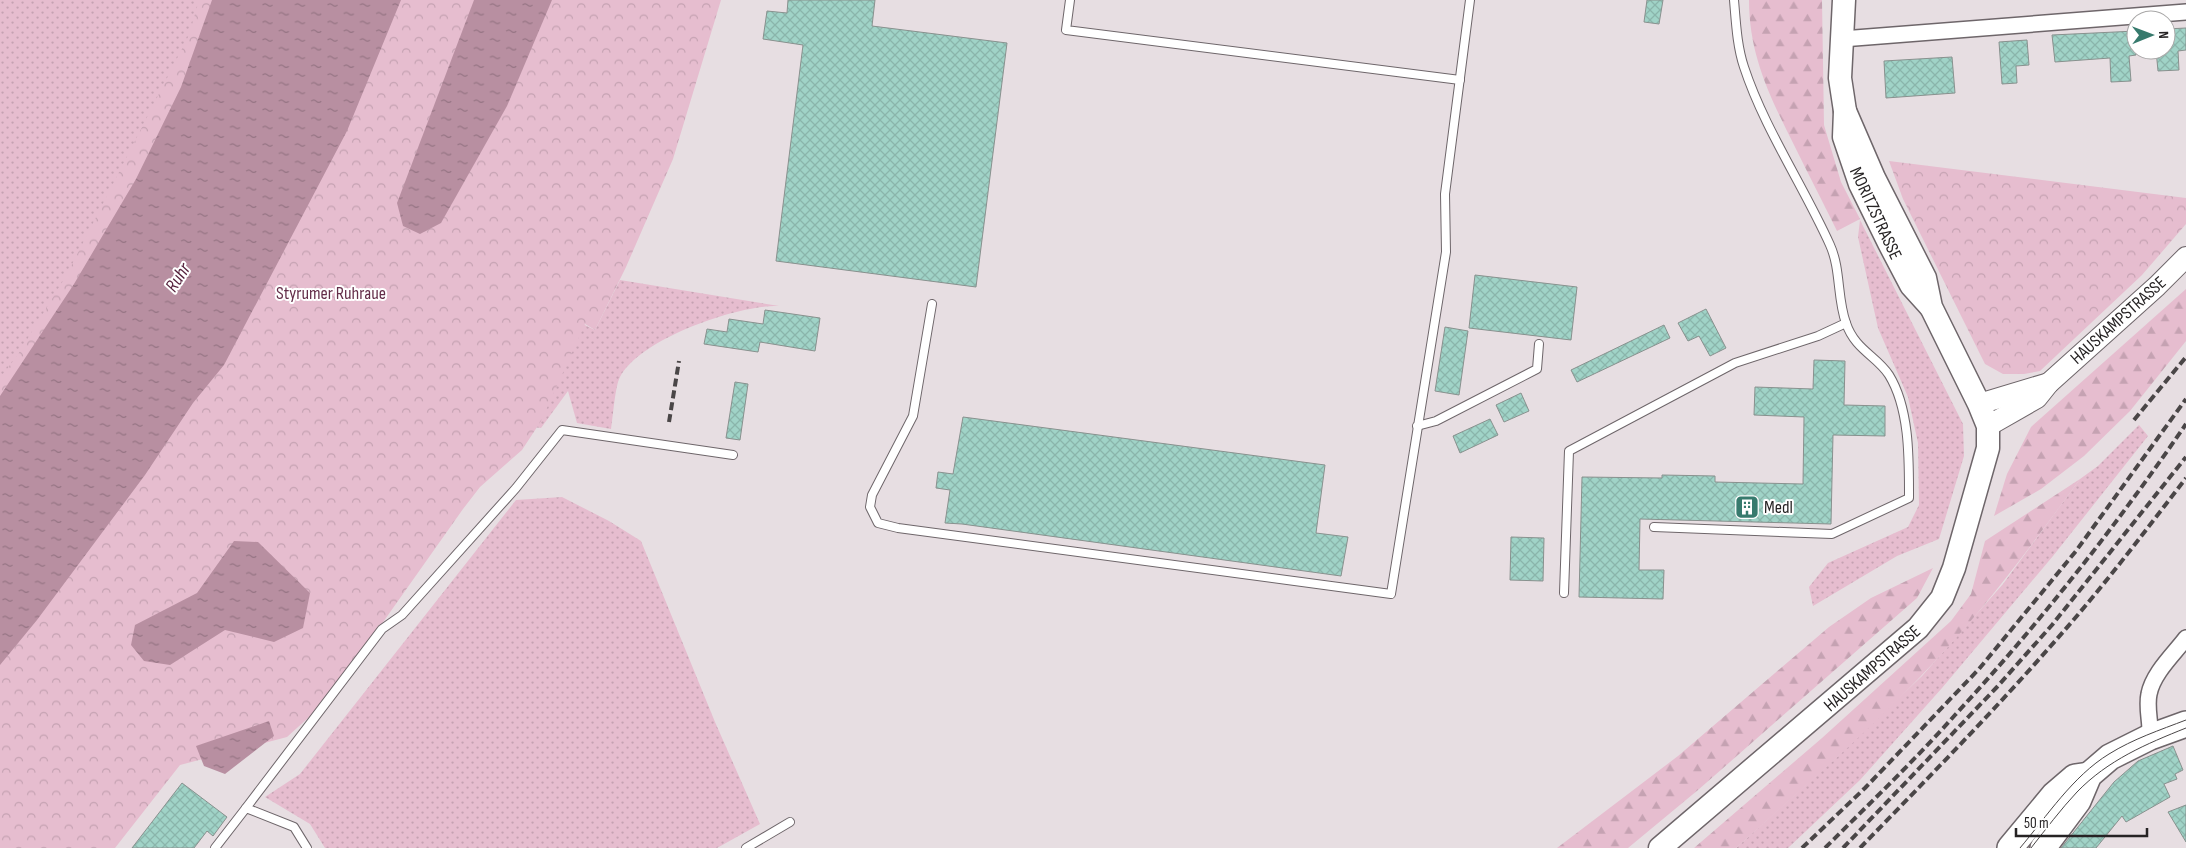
<svg xmlns="http://www.w3.org/2000/svg" width="2186" height="848" viewBox="0 0 2186 848" font-family="'Sofia Sans Condensed',sans-serif">
<defs>
<pattern id="grass-dots" width="8" height="8" patternUnits="userSpaceOnUse" patternTransform="scale(1.25)"><rect width="8" height="8" fill="#e6bdcf"/><path d="M2 2h.1M6 6h.1" fill="none" stroke="#c5a2b2" stroke-width="1.8" stroke-linecap="round"/></pattern>
<pattern id="forest-firs" width="22" height="20" patternUnits="userSpaceOnUse" patternTransform="scale(1.25)"><rect width="22" height="20" fill="#e6bdcf"/><path d="M5 1l3.5 6h-7zM16 11l3.5 6h-7z" fill="#c5a2b2"/></pattern>
<pattern id="park-crowns" width="20" height="18" patternUnits="userSpaceOnUse" patternTransform="scale(1.25)"><rect width="20" height="18" fill="#e6bdcf"/><path d="M2 6a3 3 0 1 1 6 0M12 15a3 3 0 1 1 6 0" fill="none" stroke="#c5a2b2"/></pattern>
<pattern id="water-ripples" width="26" height="14" patternUnits="userSpaceOnUse" patternTransform="scale(1.25)"><rect width="26" height="14" fill="#b88fa1"/><path d="M2 4q2-2 4 0t4 0M15 11q2-2 4 0t4 0" fill="none" stroke="#957483"/></pattern>
<pattern id="building-cross-hatch" width="8" height="8" patternUnits="userSpaceOnUse" patternTransform="scale(1.25)"><rect width="8" height="8" fill="#a0d3c7"/><path d="M0 0l8 8M0 8l8-8" fill="none" stroke="#8ab5ab"/></pattern>
</defs>
<rect width="100%" height="100%" fill="#e7dee2"/>
<!-- grass -->
<g fill="url(#grass-dots)">
<polygon points="0,0 212,0 181,87 0,396"/>
<polygon points="1860,220 1963,424 1964,456 1939,539 1897,556 1813,606 1809,587 1828,563 1908,527 1919,505 1918,443 1908,397 1878,328 1858,237"/>
<path d="M620,280L779,306C738,305 641,338 620,377C615,386 613,417 611,429L577,423L568,391L541,428L503,423L540,303L595,330Z"/>
<polygon points="2139,425 2148,436 2053,556 1942,688 1860,780 1788,848 1736,848 1838,756 1922,676 2003,584 2080,479 2098,466"/>
<polygon points="562,497 609,521 641,541 715,722 760,824 717,848 325,848 310,824 265,797 300,774 516,500"/>
</g>
<!-- forest -->
<g fill="url(#forest-firs)">
<path d="M1749,0H1822L1824,125L1841,182L1860,219L1837,231C1823,202 1808,174 1794,145C1770,97 1749,55 1749,0Z"/>
<polygon points="2186,289 2186,341 2130,411 2084,456 2041,489 1994,516 2007,474 2031,427"/>
<path d="M2080,479C2030,548 1980,615 1921,676C1863,737 1798,792 1736,848H1694L1822,738L1951,621L1971,594L1985,541Z"/>
<polygon points="1933,568 1917,598 1698,790 1628,848 1557,848 1678,756 1829,627 1871,598"/>
</g>
<!-- park -->
<g fill="url(#park-crowns)">
<polygon points="199,0 721,0 673,159 626,267 595,330 585,324 541,421 522,450 480,487 463,509 328,700 287,737 180,765 115,848 0,848 0,378 17,356 66,276 189,35"/>
<polygon points="1889,161 2186,198 2186,224 2142,275 2040,371 2024,374 2003,374 1985,364 1903,199"/>
</g>
<!-- water -->
<g fill="url(#water-ripples)">
<polygon points="212,0 401,0 347,131 224,365 193,403 145,475 37,620 0,665 0,396 74,284 136,179 181,87"/>
<polygon points="474,0 552,0 507,106 441,223 420,234 403,226 397,203"/>
<polygon points="234,541 258,542 310,593 303,628 274,642 225,630 170,665 144,661 131,645 135,625 197,593"/>
<polygon points="269,721 274,736 225,774 204,766 196,746"/>
</g>
<!-- building -->
<g fill="url(#building-cross-hatch)" stroke="#88918e">
<polygon points="788,0 875,0 872,26 1007,43 976,287 776,261 803,45 763,39 767,11 787,13"/>
<polygon points="1647,0 1663,0 1659,24 1644,22"/>
<polygon points="2186,28 2186,50 2178,51 2179,70 2158,71 2156,50 2166,50 2166,29"/>
<polygon points="2136,31 2136,55 2129,56 2131,81 2111,82 2110,58 2055,62 2052,35"/>
<polygon points="2027,40 2029,65 2016,66 2017,83 2002,84 1999,42"/>
<polygon points="1952,57 1955,93 1886,98 1884,61"/>
<polygon points="1475,275 1577,287 1571,340 1469,328"/>
<polygon points="1706,309 1726,348 1710,356 1699,336 1688,341 1678,323"/>
<polygon points="765,310 820,318 815,351 760,342 758,352 704,344 707,329 727,332 729,319 763,324"/>
<polygon points="1664,325 1670,338 1577,382 1571,370"/>
<polygon points="1445,327 1468,331 1459,395 1435,391"/>
<polygon points="1814,360 1845,361 1844,405 1885,406 1885,436 1833,435 1831,524 1640,519 1639,570 1664,570 1663,599 1579,597 1582,477 1662,478 1662,475 1715,476 1715,482 1803,484 1804,417 1754,415 1755,387 1813,389"/>
<polygon points="735,382 748,384 740,440 726,438"/>
<polygon points="1521,393 1529,411 1504,422 1496,405"/>
<polygon points="963,417 1325,465 1316,533 1348,537 1341,576 962,524 945,523 950,490 936,488 938,472 953,474"/>
<polygon points="1490,419 1498,435 1460,453 1453,436"/>
<polygon points="1511,537 1544,538 1543,581 1510,580"/>
<polygon points="2173,746 2183,770 2175,774 2177,779 2164,784 2170,797 2126,822 2122,816 2096,848 2061,848 2114,782 2138,761"/>
<polygon points="182,783 227,817 213,836 207,831 194,848 132,848"/>
<polygon points="2186,805 2186,842 2168,812"/>
</g>
<g fill="none" stroke-linecap="round" stroke-linejoin="round">
<!-- service casing -->
<g stroke="#6e666a" stroke-width="10">
<g id="service">
<polyline points="1070,0 1066,30 1460,80"/>
<polyline points="932,304 913,416 872,495 870,507 878,523 898,528 1391,594 1446,252 1445,194 1470,0"/>
<polyline points="1417,426 1436,421 1537,369 1539,344"/>
<path d="M1654,527L1832,534L1909,498C1909,460 1910,409 1889,375C1877,356 1855,350 1846,323C1837,299 1841,269 1830,245C1804,187 1764,128 1744,67C1737,46 1736,23 1734,0"/>
<polyline points="1564,593 1569,451 1735,363 1818,336 1846,323"/>
<polyline points="246,808 382,629 402,615 516,488 562,430 733,455"/>
<polyline points="215,848 246,808 294,827 307,848"/>
<polyline points="746,848 790,822"/>
</g>
</g>
<!-- minor casing -->
<g stroke="#6e666a" stroke-width="18">
<g id="minor">
<polyline points="1842,39 2186,12"/>
<path d="M2150,737C2151,722 2146,708 2149,694C2153,673 2174,654 2186,638"/>
</g>
</g>
<!-- tertiary casing -->
<g stroke="#6e666a" stroke-width="22">
<g id="tertiary">
<polyline points="1979,404 2049,383"/>
<polyline points="1988,426 2037,398 2049,383 2157,286 2186,257"/>
</g>
</g>
<!-- secondary casing -->
<g stroke="#6e666a" stroke-width="25">
<g id="secondary">
<polyline points="1844,0 1840,78 1845,111 1844,137 1860,184 1889,243 1911,285 1930,306"/>
<polyline points="1660,848 1918,628 1942,598 1954,568 1988,448 1988,426 1979,404 1931,307 1925,278 1874,178 1845,111"/>
</g>
</g>
<!-- primary casing -->
<g stroke="#6e666a" stroke-width="28">
<g id="primary">
<polyline points="2010,848 2054,795 2075,777 2089,775"/>
<polyline points="2043,848 2078,801 2089,775 2110,757 2150,737 2186,724"/>
</g>
</g>
<!-- service -->
<use href="#service" stroke="#fff" stroke-width="8"/>
<!-- minor -->
<use href="#minor" stroke="#fff" stroke-width="15"/>
<!-- tertiary -->
<use href="#tertiary" stroke="#fff" stroke-width="20"/>
<!-- secondary -->
<use href="#secondary" stroke="#fff" stroke-width="22"/>
<!-- primary -->
<use href="#primary" stroke="#fff" stroke-width="25"/>
<!-- tram -->
<g stroke="#4a4647" stroke-width="1">
<path d="M2020,848C2047,816 2073,776 2109,754C2133,739 2160,730 2186,720"/>
<path d="M2031,848C2046,829 2061,809 2077,792C2108,760 2146,744 2186,728"/>
</g>
<!-- rail -->
<g stroke="#4a4647" stroke-width="4" stroke-dasharray="8 4" stroke-linecap="butt">
<polyline points="2134,420 2186,357"/>
<polyline points="669,422 679,361"/>
<polyline points="1802,848 1865,788 1979,669 2076,551 2186,399"/>
<path d="M1825,848C1869,804 1914,761 1955,715C2038,625 2117,525 2186,424"/>
<polyline points="1843,848 1997,687 2052,625 2186,457"/>
<path d="M1860,848C1929,777 1998,707 2063,632C2106,583 2146,530 2186,478"/>
</g>
</g>
<!-- icons -->
<defs>
<g id="building-square" transform="scale(1.25)"><rect x="-9" y="-9" width="18" height="18" rx="4" fill="#377a6d" stroke="#fff"/><path d="M-4-6H4V6H1V3H-1V6H-4ZM-2.5-4.3h1.7v1.8h-1.7ZM.8-4.3h1.7v1.8H.8ZM-2.5-1h1.7V.8h-1.7ZM.8-1h1.7V.8H.8Z" fill="#fff"/></g>
</defs>
<g fill-rule="evenodd">
<use href="#building-square" x="1747" y="507"/>
</g>
<g text-anchor="middle" stroke-width="4" stroke-linejoin="round" paint-order="stroke">
<!-- street labels -->
<g font-size="18" fill="#262324" stroke="#fff">
<text transform="translate(1876 213) rotate(65)" y="6">MORITZSTRASSE</text>
<text transform="translate(2118 320) rotate(-42)" y="6">HAUSKAMPSTRASSE</text>
<text transform="translate(1872 668) rotate(-41)" y="6">HAUSKAMPSTRASSE</text>
</g>
<!-- park labels -->
<g font-size="18" fill="#642e4a" stroke="#fff">
<text x="331" y="299">Styrumer Ruhraue</text>
</g>
<!-- poi labels -->
<g font-size="18" fill="#262324" stroke="#fff" text-anchor="start">
<text x="1764" y="513">Medl</text>
</g>
<!-- water labels -->
<g font-size="19" font-style="italic" fill="#56223d" stroke="#fff">
<text transform="translate(177 277) rotate(-57)" y="7">Ruhr</text>
</g>
</g>
<!-- north arrow -->
<g transform="translate(2151 35) rotate(89)"><circle r="24" fill="#ffffff" stroke="#a8a7a7"/>
<path d="M0-4L9 19L0 12L-9 19Z" fill="#377a6d"/>
<text y="-8" font-size="14" font-weight="bold" text-anchor="middle" fill="#262324">N</text>
</g>
<!-- scale -->
<path d="M2016 828v8h131v-8" fill="none" stroke="#262324" stroke-width="2.5"/>
<text x="2024" y="828" font-size="15" fill="#262324" stroke="#ffffff" stroke-width="4" paint-order="stroke">50 m</text>
</svg>
